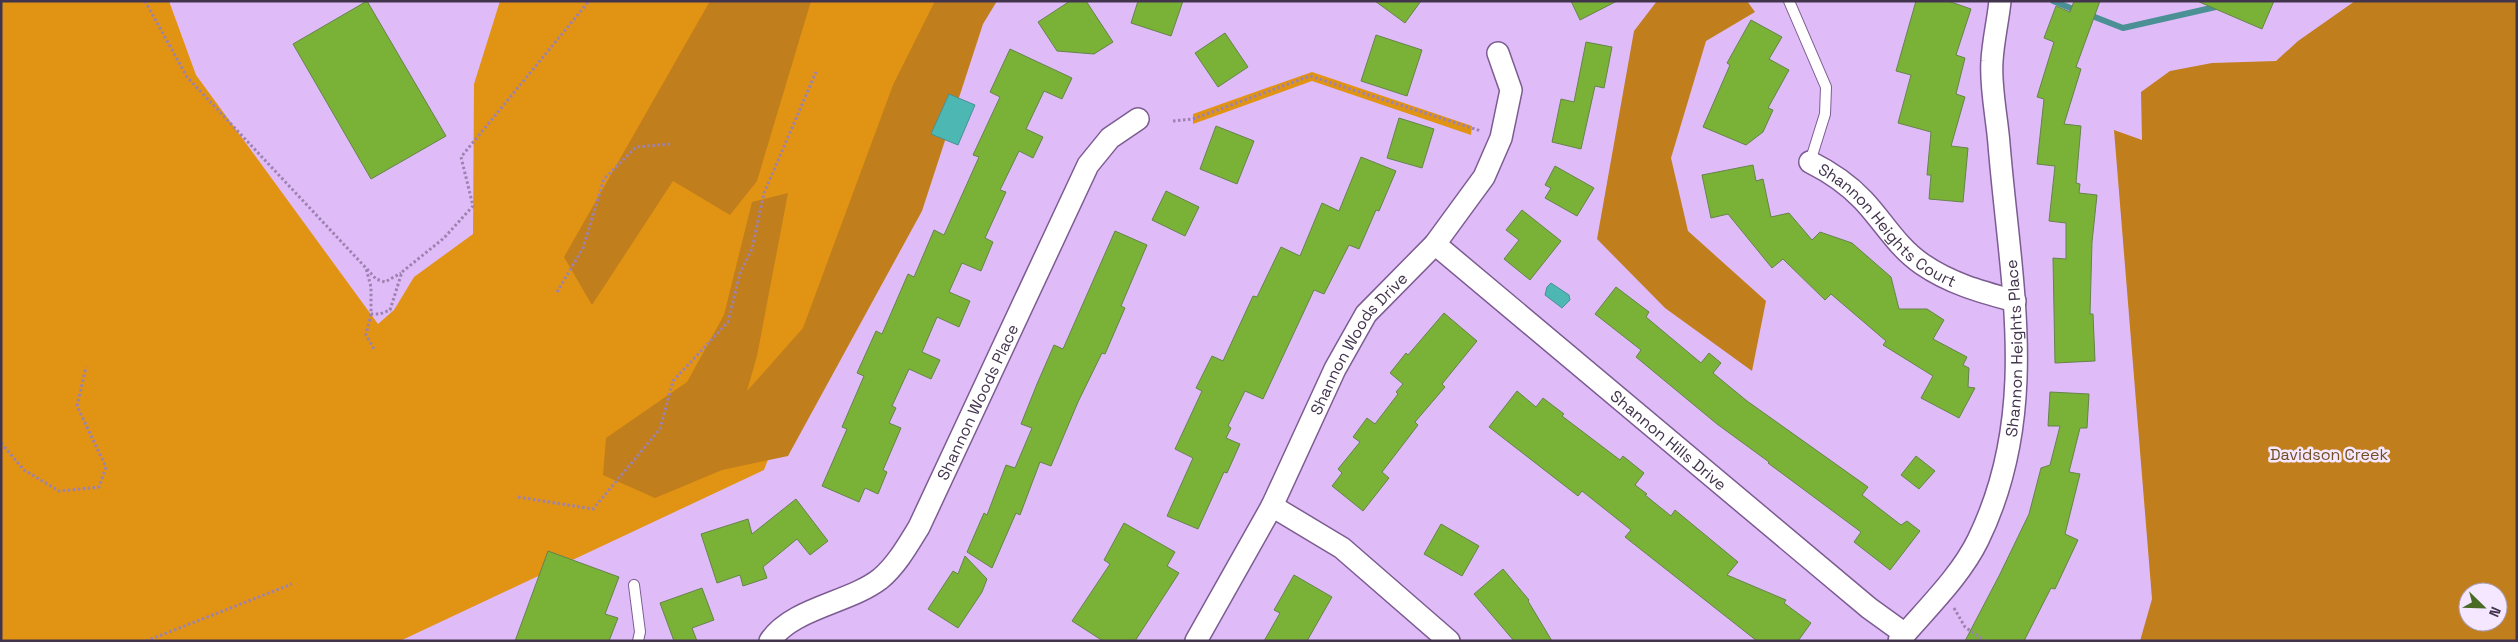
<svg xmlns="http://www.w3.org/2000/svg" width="2518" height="642" viewBox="0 0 2518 642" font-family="'Space Grotesk',sans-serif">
<rect width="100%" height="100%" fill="#dfbcf8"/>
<!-- green -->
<g fill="#e19314">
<polygon points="1,1 169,1 196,75 378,324 394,310 414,277 473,234 474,84 500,1 953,1 921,53 764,470 400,641 1,641"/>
<polygon points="1312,72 1472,126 1471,135 1312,81 1193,124 1193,114"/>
</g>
<!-- forest -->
<g fill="#c07e1c" fill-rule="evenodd">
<polygon points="710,1 811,1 757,181 730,215 673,181 592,305 564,257"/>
<polygon points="935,1 997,1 983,24 922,211 788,456 722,470 655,498 603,475 606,438 687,382 724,315 752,202 788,193 757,356 747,391 803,328 893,85"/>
<polygon points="1657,1 1747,1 1755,12 1706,41 1671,158 1688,231 1766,301 1752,371 1665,308 1597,239 1634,31"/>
<path d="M2355,1H2517V641H2140L2152,599L2114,130L2142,140L2141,92L2170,71L2212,63L2276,61L2298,41ZM2468,592H2498V622H2468Z"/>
</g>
<!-- water -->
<g fill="#4db8b3" stroke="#4a9094">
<polygon points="949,94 975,105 958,145 931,134"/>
<polygon points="1551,283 1569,295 1570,300 1562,308 1545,295 1547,287"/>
</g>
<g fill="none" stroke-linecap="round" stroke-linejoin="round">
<!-- stream -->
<g stroke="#4a9094" stroke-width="6">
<polyline points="2053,1 2078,11"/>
<polyline points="2087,14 2123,28 2220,6"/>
</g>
</g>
<!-- building -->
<g fill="#7ab237" stroke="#66834a">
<polygon points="367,1 446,136 371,179 293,44"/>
<polygon points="1070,1 1086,1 1113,42 1094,54 1057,51 1038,22"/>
<polygon points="1138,1 1183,1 1171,36 1131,23"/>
<polygon points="1375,1 1421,1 1405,23"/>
<polygon points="1571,1 1617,1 1580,20"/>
<polygon points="1916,1 1948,1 1971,9 1956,55 1965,58 1956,94 1965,97 1951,146 1968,148 1963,202 1929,199 1931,175 1927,175 1931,132 1898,123 1911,75 1896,71"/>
<polygon points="2074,1 2100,1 2076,67 2081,69 2064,124 2081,126 2076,183 2080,184 2079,193 2097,195 2092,242 2090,314 2093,314 2095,361 2055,363 2053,258 2066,259 2066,223 2049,221 2055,166 2037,164 2044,99 2037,97 2054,42 2044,38 2056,6 2070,12"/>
<polygon points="2197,1 2274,1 2262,29"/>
<polygon points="1751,20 1782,37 1769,59 1789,70 1768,108 1773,110 1763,132 1746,145 1703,127 1730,65 1727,63"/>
<polygon points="1225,33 1248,67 1218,87 1195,53"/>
<polygon points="1376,35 1422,50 1407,96 1361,81"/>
<polygon points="1586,42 1612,47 1604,88 1595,86 1581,149 1552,142 1561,99 1574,102"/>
<polygon points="1010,49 1072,78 1062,99 1044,91 1026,129 1043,137 1033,158 1019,151 1000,190 1006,192 985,238 993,242 981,271 962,263 949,292 970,301 959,327 937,317 922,352 940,360 931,379 909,369 892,406 896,408 889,423 901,428 883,470 887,472 878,494 865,488 859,502 822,486 847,429 842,427 864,376 857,373 876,331 882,334 908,274 914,277 934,230 944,235 979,157 973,155 1000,97 990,92"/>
<polygon points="1399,118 1434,129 1422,168 1387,158"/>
<polygon points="1216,126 1254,141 1237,184 1200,169"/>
<polygon points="1361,157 1396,171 1379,211 1376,210 1359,249 1349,245 1324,294 1314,290 1263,399 1245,391 1228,426 1231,428 1226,438 1240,444 1227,473 1224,472 1198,529 1167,516 1193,458 1175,449 1202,391 1196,388 1212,356 1223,361 1253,296 1257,297 1281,247 1300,256 1322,203 1339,211"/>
<polygon points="1753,165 1756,181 1763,179 1771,217 1789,213 1812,240 1820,232 1852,243 1891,277 1899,309 1927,309 1944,320 1933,339 1967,357 1963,365 1969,368 1968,387 1975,388 1959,418 1921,398 1933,376 1883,345 1886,341 1831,294 1825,300 1783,259 1772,268 1728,214 1711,218 1702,175"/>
<polygon points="1555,166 1594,188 1577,216 1545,198 1551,188 1545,185"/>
<polygon points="1166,191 1199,207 1185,236 1152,220"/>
<polygon points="1522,210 1561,241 1530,280 1504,259 1519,240 1506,230"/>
<polygon points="1115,231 1147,245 1121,306 1125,308 1105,354 1102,353 1078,402 1051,466 1040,462 1020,515 1016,513 992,568 967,552 984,513 987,515 1006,465 1015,468 1032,428 1021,424 1037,384 1054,345 1063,349"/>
<polygon points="1616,287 1649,312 1646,317 1701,363 1709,353 1721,363 1713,373 1747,401 1868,487 1862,495 1901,525 1907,521 1920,531 1890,570 1854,542 1861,532 1768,463 1769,462 1717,424 1636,357 1641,350 1595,314"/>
<polygon points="1444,313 1477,341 1442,384 1445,387 1415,422 1418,425 1382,472 1389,478 1363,511 1332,486 1342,473 1338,469 1360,442 1353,437 1367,418 1375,424 1398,394 1396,392 1403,384 1390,373 1406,353 1408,355"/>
<polygon points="1517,391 1536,407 1543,398 1564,414 1562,416 1620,460 1623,456 1644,473 1635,485 1647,494 1645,495 1671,516 1675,510 1738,562 1727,575 1786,600 1784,603 1811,623 1798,641 1757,641 1625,537 1631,530 1582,491 1578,496 1489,427"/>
<polygon points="2050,392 2089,394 2087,428 2080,428 2069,472 2080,474 2065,534 2078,540 2055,589 2051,588 2024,641 1965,641 2000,574 2029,514 2041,468 2050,465 2060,426 2048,426"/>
<polygon points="1916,456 1935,471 1919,489 1901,475"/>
<polygon points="796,499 828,541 810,555 797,539 763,567 767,578 743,586 740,575 717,583 701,534 748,519 752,534"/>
<polygon points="1124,523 1175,552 1167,566 1179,573 1135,641 1103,641 1072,621 1110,564 1104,560"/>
<polygon points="1441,524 1479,546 1462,576 1424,554"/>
<polygon points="548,551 619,577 605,614 618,618 609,641 515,641"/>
<polygon points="965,556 987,579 982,592 958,628 928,609 953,571 958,574"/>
<polygon points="1503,569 1529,600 1528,601 1552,641 1514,641 1474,594"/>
<polygon points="1294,575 1332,597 1307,641 1264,641 1280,613 1274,610"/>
<polygon points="702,588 714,620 692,628 697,641 674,641 660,603"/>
</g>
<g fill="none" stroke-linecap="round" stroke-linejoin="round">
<!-- lane casing -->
<g stroke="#7c5c91" stroke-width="12">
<g id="lane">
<polyline points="1789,1 1826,87 1825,114 1810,162"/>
<polyline points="634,585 640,632 638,641"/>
</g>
</g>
<!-- street casing -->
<g stroke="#7c5c91" stroke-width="24">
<g id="street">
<path id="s1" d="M1810,162C1830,172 1847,183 1863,200C1883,221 1897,247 1922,264C1951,284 1982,292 2015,301"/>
<path id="s2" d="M1435,244L1869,608L1905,634"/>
<polyline points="1272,506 1342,548 1449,641"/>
<path id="s3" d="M770,641C792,608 849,603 880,579C896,566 908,545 919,527L1088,165L1110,138L1138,119"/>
<path id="s4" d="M1196,641L1272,506L1335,369L1366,314L1435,244L1484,177L1501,138L1511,90L1498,53"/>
<path id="s5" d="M1899,641C1925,610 1960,577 1978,540C2041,411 2010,280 1999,144C1997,118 1990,86 1992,61C1993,41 1998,21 2000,1"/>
</g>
</g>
<!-- path -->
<g stroke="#9d82af" stroke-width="3" stroke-dasharray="2.5 2.5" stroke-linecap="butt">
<polyline points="145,1 187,77 366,268 371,287 371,314 380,314 390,310 402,272 444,238 473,206 461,157 589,1"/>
<polyline points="1173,121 1193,119 1310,76 1481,131"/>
<polyline points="367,269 376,279 385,282 401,273"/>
<polyline points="557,292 583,248 604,179 636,147 670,144"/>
<polyline points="371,314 366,335 374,349"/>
<polyline points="1,443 24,470 59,491 99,487 106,467 77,406 86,367"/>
<polyline points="518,497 593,509 660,429 673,381 728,322 740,273 752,249 764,193 816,72"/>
<polyline points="1954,608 1965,627 1985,641"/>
<polyline points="146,641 292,584"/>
</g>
<!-- lane -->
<use href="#lane" stroke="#fff" stroke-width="10"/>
<!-- street -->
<use href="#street" stroke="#fff" stroke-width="21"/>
</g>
<g text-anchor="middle" stroke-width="5" stroke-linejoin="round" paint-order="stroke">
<!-- street labels -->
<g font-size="16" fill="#43344d" stroke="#f4e7ff">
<text dy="6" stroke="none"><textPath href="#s1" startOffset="101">Shannon Heights Court</textPath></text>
<text dy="6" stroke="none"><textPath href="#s4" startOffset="340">Shannon Woods Drive</textPath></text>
<text dy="6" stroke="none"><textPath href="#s5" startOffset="326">Shannon Heights Place</textPath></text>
<text dy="6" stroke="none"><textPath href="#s3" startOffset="331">Shannon Woods Place</textPath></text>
<text dy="6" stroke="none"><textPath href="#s2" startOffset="305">Shannon Hills Drive</textPath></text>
</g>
<!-- park labels -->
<g font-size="16" fill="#724f21" stroke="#f4e7ff">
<text x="2329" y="460">Davidson Creek</text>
</g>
</g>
<!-- border -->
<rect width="2518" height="642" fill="none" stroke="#43344d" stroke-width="5"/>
<!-- north arrow -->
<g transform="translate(2483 607) rotate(113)"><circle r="24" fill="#f4e7ff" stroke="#ad9fb8"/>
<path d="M0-4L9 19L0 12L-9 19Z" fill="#496b23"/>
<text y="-8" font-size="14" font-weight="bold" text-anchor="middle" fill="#43344d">N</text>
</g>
</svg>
